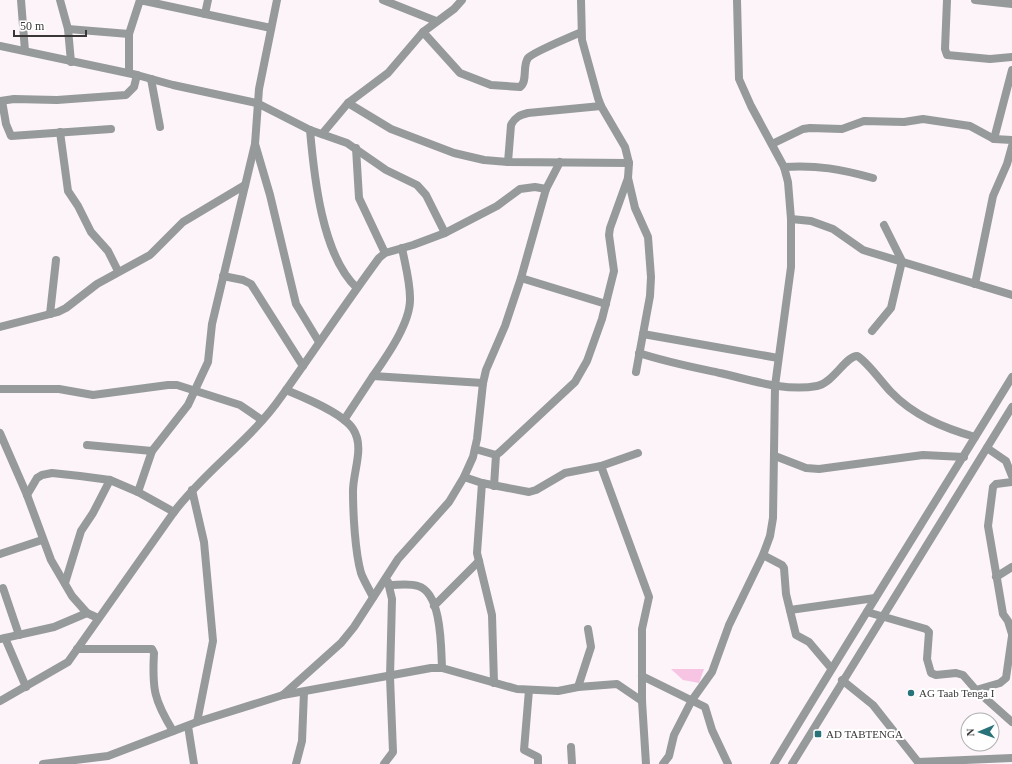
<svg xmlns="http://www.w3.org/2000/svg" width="1012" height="764" viewBox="0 0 1012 764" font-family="'Times New Roman',serif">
<rect width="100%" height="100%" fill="#fcf4f9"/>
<!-- green -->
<polygon fill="#f8c4e3" points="671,669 704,669 699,683 683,680"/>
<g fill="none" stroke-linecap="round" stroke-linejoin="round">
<!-- minor -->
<g stroke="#969a9b" stroke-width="8">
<polyline points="21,0 25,51"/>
<polyline points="60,0 68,29"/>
<polyline points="277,0 259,89 255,144 270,195 296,304 319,342"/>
<polyline points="383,0 436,21"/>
<polyline points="947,0 945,49 947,55 990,59 1012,57"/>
<polyline points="975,0 1012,4"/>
<polyline points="205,14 208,0"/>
<path d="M423,32L460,73L491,85L520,87C528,82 522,66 528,58C533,52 571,37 581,32"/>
<polyline points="0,46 137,75 173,85 257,103 310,130 347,143 386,170 417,185 426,195 445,233"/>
<polyline points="71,62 68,29 129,34"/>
<polyline points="129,73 129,34 140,0 271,28"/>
<polyline points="151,79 160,127"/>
<polyline points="0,101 14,99 57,100 126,95 134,87 137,75"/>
<polyline points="2,101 6,124 11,136 111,129"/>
<polyline points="348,103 391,129 454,153 484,160 508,162 629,163"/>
<path d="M310,130C314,176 322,256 357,288"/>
<polyline points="60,132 68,191 78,206 91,232 108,251 118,271"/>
<polyline points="322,134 348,103 388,73 423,32 454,9 462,0"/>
<polyline points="994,139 1012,70"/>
<polyline points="772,144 803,129 810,128 842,129 864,121 904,122 923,119 970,126 994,139 1012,140"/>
<polyline points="356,148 359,198 385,253"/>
<path d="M508,162L511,125C515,117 520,115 528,113L601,106"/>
<polyline points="560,162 546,189 521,278 606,304"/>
<path d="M784,167C818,165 840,169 873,178"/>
<polyline points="628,178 635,208 648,237 651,277 650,296 636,372"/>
<polyline points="791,219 811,221 833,229 863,250 1012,295"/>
<polyline points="223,276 243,280 251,284 303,366"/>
<polyline points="975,284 993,196 1007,164 1012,146"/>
<polyline points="50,314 56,260"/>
<polyline points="0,327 58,312 66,308 97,284 150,255 183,222 245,185"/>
<polyline points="872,331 891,308 902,261 884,225"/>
<polyline points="643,334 778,358"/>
<path d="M639,353C666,362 692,367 720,373C751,380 785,392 817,386C833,383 846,356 857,356C866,360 883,384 891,392C914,416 944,428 975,437"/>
<path d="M373,376C387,356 411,322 410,298C410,281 405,264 402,248"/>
<polyline points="0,389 59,389 93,395 168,385 177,385 240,405 262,420"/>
<path d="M286,390C303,397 343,413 353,429C365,447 353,471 353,491C353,513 355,552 361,573C364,581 369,589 373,597"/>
<polyline points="344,420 373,376 483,383"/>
<polyline points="0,433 27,495 51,560 72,596 87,613 98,618"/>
<polyline points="87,445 152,451"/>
<polyline points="987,448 1006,461 1012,476"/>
<polyline points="475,449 496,455 500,452 575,382 587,361 602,319 614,271 609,235 610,228 628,178 629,163 625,147 601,106 598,98 582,40 581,0"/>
<polyline points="775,456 806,468 819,469 923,455 964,457"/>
<polyline points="601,466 649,597 642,629 642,701 646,764"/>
<polyline points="464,477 482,483 529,492 536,490 565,473 601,466 638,453"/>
<polyline points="1012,482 996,484 993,487 988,526 1003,614 1008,621 1012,634"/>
<polyline points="482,483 477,553 492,615 494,683"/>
<polyline points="494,486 496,455"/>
<polyline points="192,490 204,542 213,641 197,722"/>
<polyline points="138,492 152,451 188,405 208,362 212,324 255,144"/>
<polyline points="27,495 37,478 42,475 52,473 80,476 110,480 138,492 174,512"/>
<polyline points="0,554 42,540"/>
<polyline points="763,555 782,565 784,568 786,594 796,635 809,642 831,668"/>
<polyline points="996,577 1012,567"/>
<polyline points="65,583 81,531 93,513 110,480"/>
<polyline points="3,588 19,635"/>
<polyline points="434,606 479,561"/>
<polyline points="790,610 875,598"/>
<polyline points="867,612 926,629 929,632 927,659 931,673 936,675 956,673 963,675 976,690 1012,722"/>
<polyline points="5,638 26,687"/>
<polyline points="0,639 54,627 87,613"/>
<path d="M77,649H152L154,653C152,689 154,700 173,731"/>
<polyline points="442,668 517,689 558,691 578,687 617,684 642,701"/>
<polyline points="642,676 705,707 712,730 728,764"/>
<polyline points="842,680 873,705 918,762 1012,758"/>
<polyline points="578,687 591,647 588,629"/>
<polyline points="529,690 524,750 538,757 538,764"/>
<polyline points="976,690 1000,683 1006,678 1012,636"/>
<path d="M283,695L431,668H442C441,648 442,593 418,586C409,583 398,585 390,585"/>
<path d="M0,701L68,662L174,512C206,470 251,440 281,397C314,351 345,304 379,258L385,253L413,245L445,233L497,206L520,189L535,187L546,189"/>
<polyline points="188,726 194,764"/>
<polyline points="571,747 572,764"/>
<polyline points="43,764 108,756 197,722 283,695 341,643 354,627 398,559 449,502 464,477 473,457 477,439 483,383 486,370 505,326 521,278"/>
<polyline points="296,764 302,741 304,692"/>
<polyline points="384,764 393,752 390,677 392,599 388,582"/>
<polyline points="663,764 669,756 674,735 692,700 712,672 729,625 763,555 770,536 773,518 775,386 791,267 791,219 788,182 784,167 751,106 739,79 737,0"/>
</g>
<!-- tertiary -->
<g stroke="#969a9b" stroke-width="8">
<path d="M774,764C852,634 933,506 1012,377"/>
<polyline points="792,764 1012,407"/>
</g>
</g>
<!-- markers -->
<g fill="#287279" stroke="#fff" stroke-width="1.5">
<circle cx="911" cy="693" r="4"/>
<rect x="814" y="730" width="8" height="8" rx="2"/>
</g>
<g text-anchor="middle" stroke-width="4" stroke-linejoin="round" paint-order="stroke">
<!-- poi labels -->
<g font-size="11" fill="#393638" stroke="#fff" text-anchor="start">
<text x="919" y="697">AG Taab Tenga I</text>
<text x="826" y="738">AD TABTENGA</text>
</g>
</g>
<!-- north arrow -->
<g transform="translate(980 732) rotate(268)"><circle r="19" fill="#ffffff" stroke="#b0afaf"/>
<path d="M0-3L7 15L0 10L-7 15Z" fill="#287279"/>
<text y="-6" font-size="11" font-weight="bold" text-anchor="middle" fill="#393638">N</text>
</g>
<!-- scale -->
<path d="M14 30v6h72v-6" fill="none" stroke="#393638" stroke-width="2"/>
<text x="20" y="30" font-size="12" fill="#393638" stroke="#ffffff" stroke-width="3" paint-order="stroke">50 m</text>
</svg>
